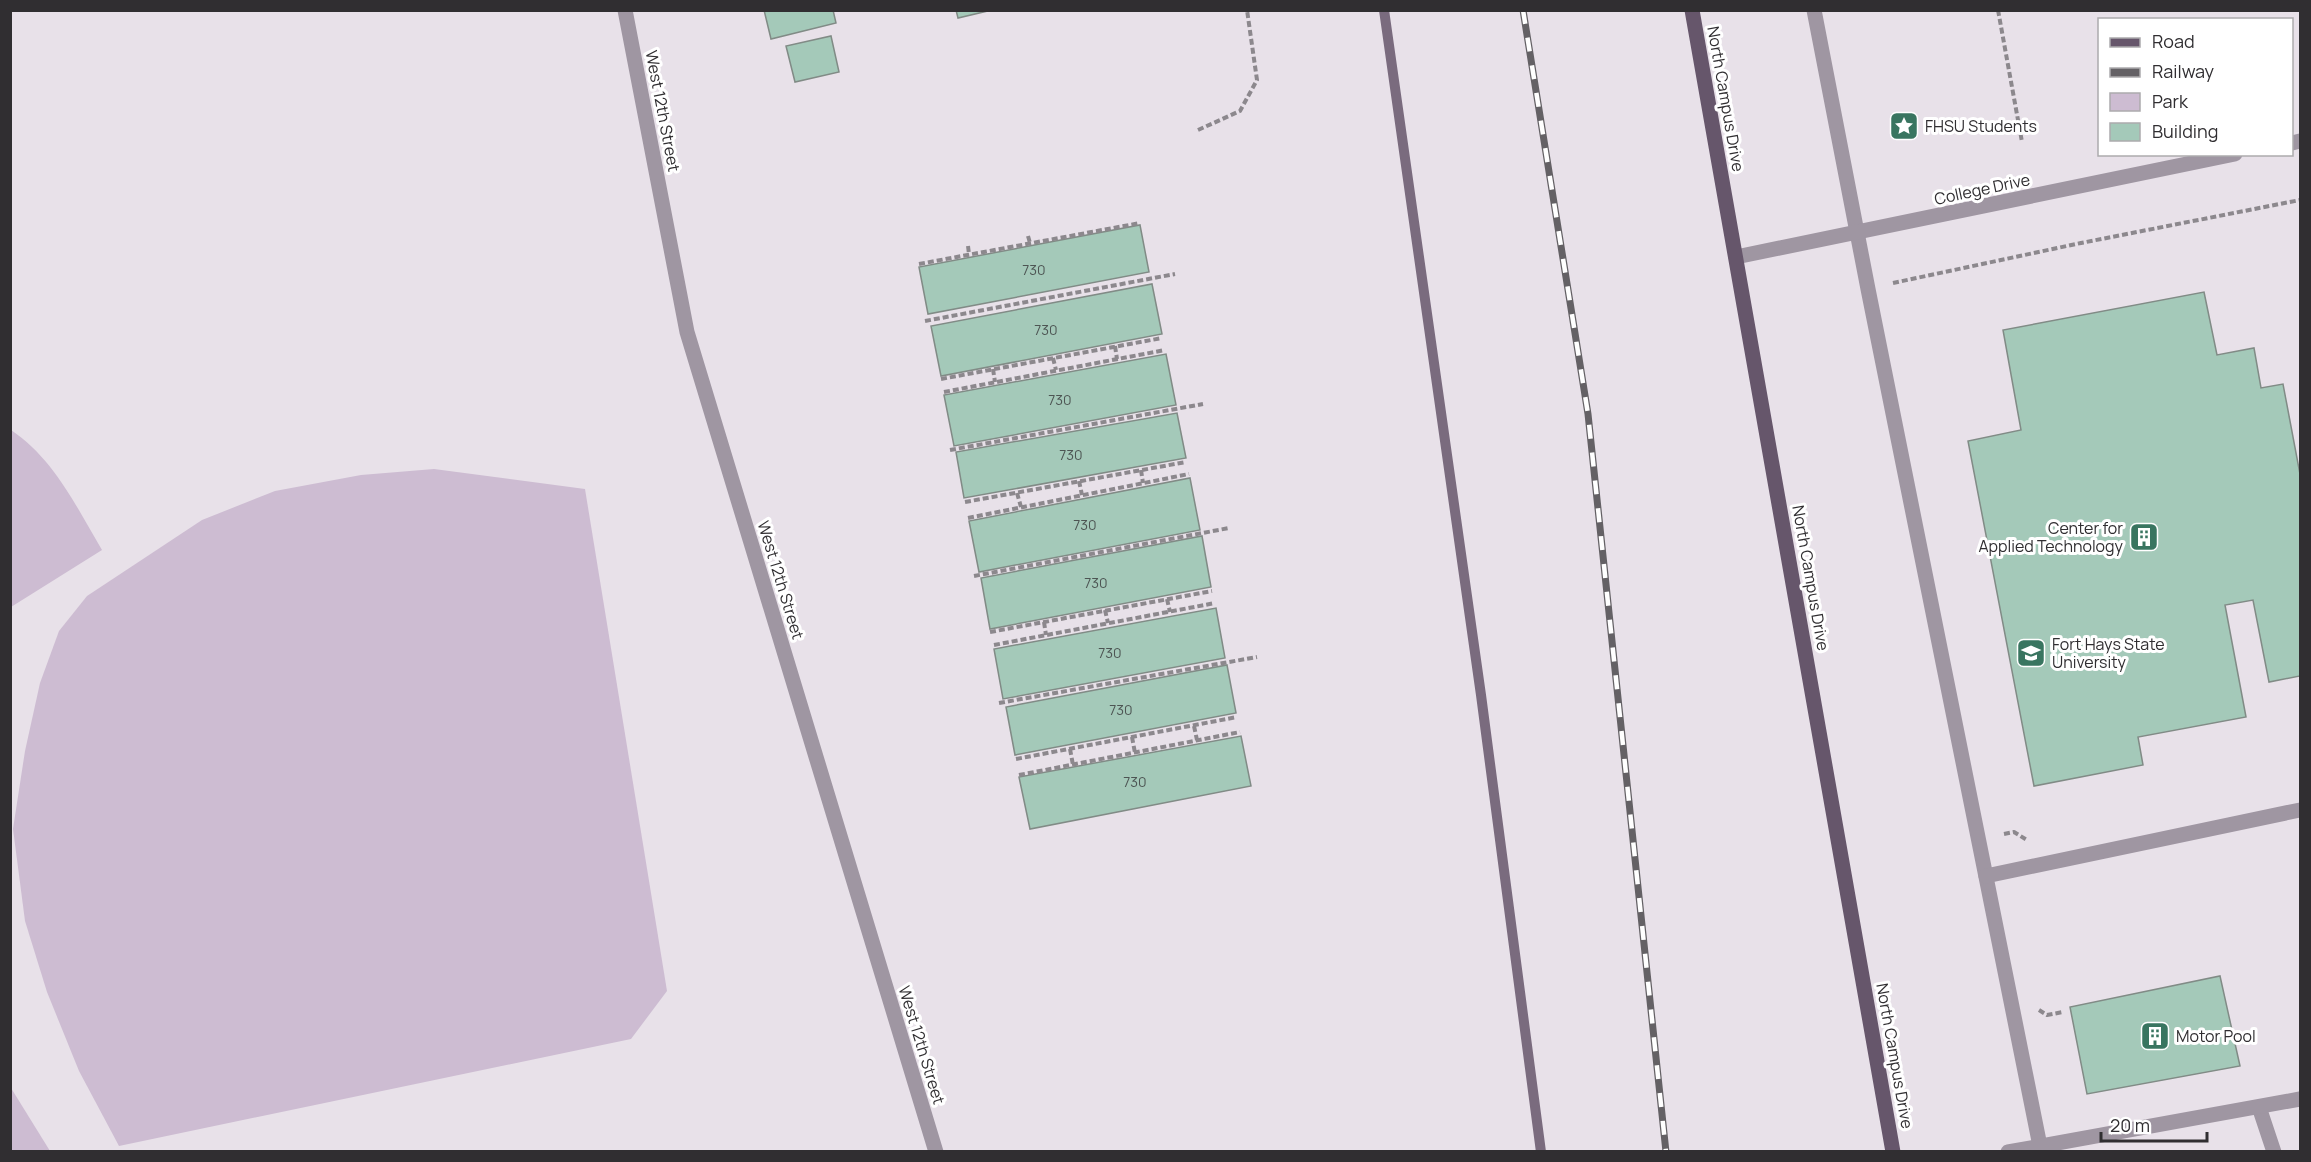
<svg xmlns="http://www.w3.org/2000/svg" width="2311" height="1162" viewBox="0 0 2311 1162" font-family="Manrope,sans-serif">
<rect width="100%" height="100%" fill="#e8e1e9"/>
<!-- green -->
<g fill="#cdbcd2">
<path d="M11,430C54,459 76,506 102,550L11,607Z"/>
<polygon points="434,469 585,489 667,991 631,1039 119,1146 79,1071 47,992 25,921 13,829 25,751 40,683 59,631 87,596 202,520 275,491 361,475"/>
<polygon points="10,1088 11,1088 50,1151 11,1151"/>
</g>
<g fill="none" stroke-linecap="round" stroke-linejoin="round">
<!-- stream -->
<polyline stroke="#7a6b7e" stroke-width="10" points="1384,10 1481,695 1541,1152"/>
</g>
<!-- building -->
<g fill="#a4c9b9" stroke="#818b86" stroke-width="1.5">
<polygon points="764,10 833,10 836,23 771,39"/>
<polygon points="956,10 992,10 958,18"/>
<polygon points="831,36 839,72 795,82 786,46"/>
<polygon points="1140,225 1149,272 928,314 919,267"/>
<polygon points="1152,284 1162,334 941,376 931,326"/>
<polygon points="2204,292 2217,355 2254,348 2261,388 2283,384 2300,474 2300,676 2269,682 2253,600 2225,605 2246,717 2138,737 2143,765 2034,786 1968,441 2021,430 2003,330"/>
<polygon points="1166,354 1176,405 954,446 944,395"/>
<polygon points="1177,413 1186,458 964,498 956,452"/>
<polygon points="1190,478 1200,530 979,572 969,521"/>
<polygon points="1202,536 1211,587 990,629 981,578"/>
<polygon points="1216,608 1225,658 1003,699 994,649"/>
<polygon points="1227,665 1236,713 1015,755 1006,707"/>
<polygon points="1241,736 1251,786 1030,829 1019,777"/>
<polygon points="2220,976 2240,1066 2087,1094 2070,1007"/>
</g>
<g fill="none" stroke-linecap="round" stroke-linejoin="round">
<!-- path -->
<g stroke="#8c888d" stroke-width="4" stroke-dasharray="6 3" stroke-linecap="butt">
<polyline points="1998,10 2022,142"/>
<polyline points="1198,130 1240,111 1257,80 1247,10"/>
<polyline points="1028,236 1030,243"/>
<polyline points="968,246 969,254"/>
<polyline points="919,264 1140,223"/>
<polyline points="1893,283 2081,243 2300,200"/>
<polyline points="925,321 1175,274"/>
<polyline points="1115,346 1117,359"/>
<polyline points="1053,358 1056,370"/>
<polyline points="993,369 995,382"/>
<polyline points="941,379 1162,338"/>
<polyline points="944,392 1165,350"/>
<polyline points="950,450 1203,404"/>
<polyline points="1141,470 1143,483"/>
<polyline points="1079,481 1082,495"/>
<polyline points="1017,493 1021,507"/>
<polyline points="965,502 1186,462"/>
<polyline points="968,518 1189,474"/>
<polyline points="974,576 1229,528"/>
<polyline points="1167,599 1170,612"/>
<polyline points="1105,610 1108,623"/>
<polyline points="1044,622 1046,635"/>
<polyline points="990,632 1212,591"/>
<polyline points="994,645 1215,603"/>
<polyline points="999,703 1257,657"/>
<polyline points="1194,726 1197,740"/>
<polyline points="1132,737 1135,753"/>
<polyline points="1070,749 1073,765"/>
<polyline points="1016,759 1237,717"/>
<polyline points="1019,775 1240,732"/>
<polyline points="2004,834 2014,832 2027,840"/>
<polyline points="2039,1010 2047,1015 2063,1012"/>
</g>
<!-- minor -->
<g stroke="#9f96a2" stroke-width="15">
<polyline points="625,10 687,332 936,1152"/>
<polyline points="1814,10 1868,289 2040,1146"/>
<polyline points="2292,143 2300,141"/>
<polyline points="1736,257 2235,154"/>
<polyline points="1986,876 2300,810"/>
<polyline points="2259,1107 2274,1152"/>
<polyline points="2008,1152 2300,1099"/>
</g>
<!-- major -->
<polyline stroke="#66566b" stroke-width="15" points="1692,10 1893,1152"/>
<!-- rail casing -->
<g stroke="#646165" stroke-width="7">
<polyline id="rail" points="1523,10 1588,414 1666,1152"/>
</g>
<!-- rail -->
<use href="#rail" stroke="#fff" stroke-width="4.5" stroke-dasharray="14" stroke-linecap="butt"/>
</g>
<!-- icons -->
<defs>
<g id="sight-square" transform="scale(1.5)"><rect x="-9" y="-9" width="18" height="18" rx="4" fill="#397560" stroke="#fff"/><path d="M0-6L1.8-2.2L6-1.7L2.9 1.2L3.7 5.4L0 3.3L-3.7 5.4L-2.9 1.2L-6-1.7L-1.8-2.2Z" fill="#fff"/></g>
<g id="building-square" transform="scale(1.5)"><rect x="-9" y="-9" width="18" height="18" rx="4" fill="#397560" stroke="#fff"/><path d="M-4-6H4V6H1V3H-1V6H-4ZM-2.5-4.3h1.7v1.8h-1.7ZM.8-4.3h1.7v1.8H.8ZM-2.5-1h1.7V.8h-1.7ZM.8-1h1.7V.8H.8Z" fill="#fff"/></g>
<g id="university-square" transform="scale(1.5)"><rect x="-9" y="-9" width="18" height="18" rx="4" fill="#397560" stroke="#fff"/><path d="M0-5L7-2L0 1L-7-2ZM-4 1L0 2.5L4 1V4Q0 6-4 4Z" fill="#fff"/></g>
</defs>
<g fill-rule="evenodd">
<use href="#sight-square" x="1904" y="126"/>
<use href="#building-square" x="2144" y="537"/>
<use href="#university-square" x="2031" y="653"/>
<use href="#building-square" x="2155" y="1036"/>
</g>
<g text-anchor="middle" stroke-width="6" stroke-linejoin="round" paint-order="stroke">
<!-- number labels -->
<g font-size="14" fill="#4d5553">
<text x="1034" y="275">730</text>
<text x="1046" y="335">730</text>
<text x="1060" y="405">730</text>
<text x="1071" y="460">730</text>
<text x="1085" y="530">730</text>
<text x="1096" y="588">730</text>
<text x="1110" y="658">730</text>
<text x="1121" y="715">730</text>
<text x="1135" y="787">730</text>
</g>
<!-- street labels -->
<g font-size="16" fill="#302e31" stroke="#fff">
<text transform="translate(1726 99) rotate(80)" y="6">North Campus Drive</text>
<text transform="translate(663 111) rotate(79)" y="6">West 12th Street</text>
<text transform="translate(1982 189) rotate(-12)" y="6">College Drive</text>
<text transform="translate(1811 578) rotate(80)" y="6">North Campus Drive</text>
<text transform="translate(781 580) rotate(73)" y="6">West 12th Street</text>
<text transform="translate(922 1045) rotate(73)" y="6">West 12th Street</text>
<text transform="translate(1895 1056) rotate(80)" y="6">North Campus Drive</text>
</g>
<!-- poi labels -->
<g font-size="16" fill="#302e31" stroke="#fff" text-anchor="start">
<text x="1925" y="132">FHSU Students</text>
<text x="2123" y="534" text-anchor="end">Center for<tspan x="2123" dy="18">Applied Technology</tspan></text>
<text x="2052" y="650">Fort Hays State<tspan x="2052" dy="18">University</tspan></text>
<text x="2176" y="1042">Motor Pool</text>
</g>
</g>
<!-- border -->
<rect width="2311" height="1162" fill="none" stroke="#302e31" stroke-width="24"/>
<!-- legend -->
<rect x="2098" y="18" width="195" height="138" fill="#ffffff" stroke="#acabad" stroke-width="1.5"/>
<rect x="2110" y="38" width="30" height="9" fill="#66566b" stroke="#acabad" stroke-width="1.5"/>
<text x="2152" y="48" font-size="18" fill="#302e31">Road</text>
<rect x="2110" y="68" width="30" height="9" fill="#646165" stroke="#acabad" stroke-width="1.5"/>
<text x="2152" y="78" font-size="18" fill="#302e31">Railway</text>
<rect x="2110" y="93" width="30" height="18" fill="#cdbcd2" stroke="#acabad" stroke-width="1.5"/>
<text x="2152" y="108" font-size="18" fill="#302e31">Park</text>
<rect x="2110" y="123" width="30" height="18" fill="#a4c9b9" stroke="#acabad" stroke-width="1.5"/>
<text x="2152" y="138" font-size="18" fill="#302e31">Building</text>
<!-- scale -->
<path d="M2101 1132v9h106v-9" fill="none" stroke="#302e31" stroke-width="3"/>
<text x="2110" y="1132" font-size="18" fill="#302e31" stroke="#ffffff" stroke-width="4.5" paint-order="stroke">20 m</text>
</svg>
